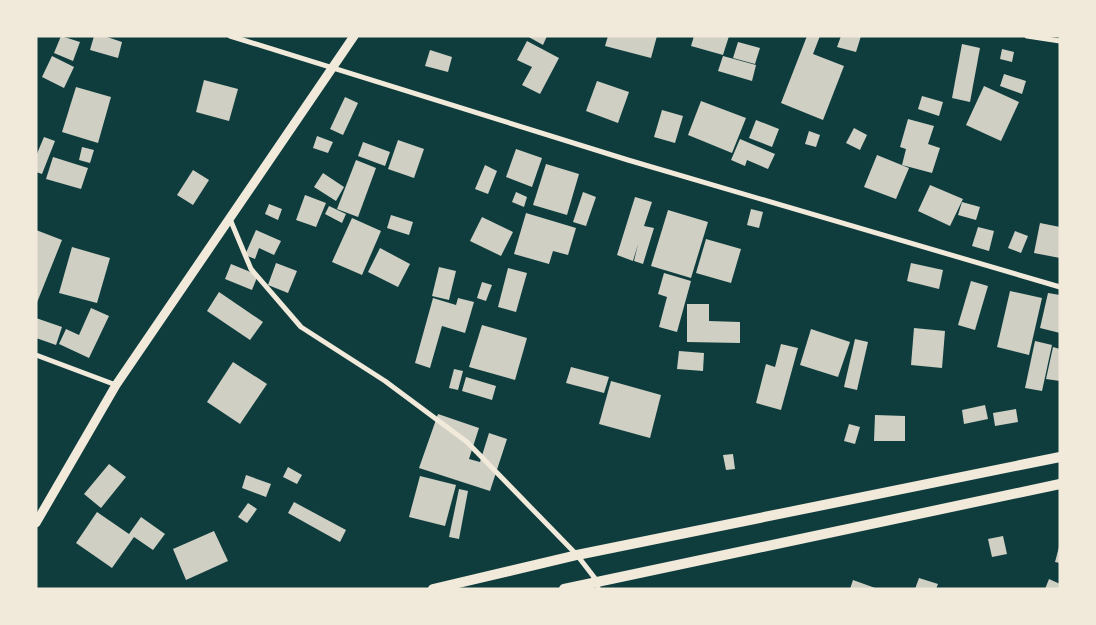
<svg xmlns="http://www.w3.org/2000/svg" width="1096" height="625" viewBox="0 0 1096 625" font-family="'Roboto Condensed',sans-serif">
<rect width="100%" height="100%" fill="#0f3d3e"/>
<!-- building -->
<g fill="#cfcfc3">
<polygon points="61,36 80,42 73,61 54,53"/>
<polygon points="94,36 104,36 122,42 118,58 90,50"/>
<polygon points="527,36 547,36 543,45"/>
<polygon points="608,36 657,36 651,58 605,46"/>
<polygon points="694,36 729,36 723,55 691,46"/>
<polygon points="807,36 820,36 813,54 844,66 823,120 781,103"/>
<polygon points="841,36 861,36 856,52 837,47"/>
<polygon points="527,41 559,58 540,94 522,85 532,67 517,60"/>
<polygon points="738,42 760,48 755,64 733,58"/>
<polygon points="962,44 980,48 970,102 952,98"/>
<polygon points="1002,49 1014,52 1012,62 1000,59"/>
<polygon points="430,50 452,57 448,72 425,66"/>
<polygon points="52,56 74,67 64,88 42,77"/>
<polygon points="723,56 756,65 752,81 718,71"/>
<polygon points="1004,74 1026,81 1022,94 1000,86"/>
<polygon points="204,80 238,89 229,121 196,112"/>
<polygon points="597,81 629,92 618,123 586,111"/>
<polygon points="984,86 1019,102 1001,141 966,125"/>
<polygon points="76,87 111,97 98,143 62,132"/>
<polygon points="922,96 943,102 939,116 918,109"/>
<polygon points="345,97 358,103 343,135 330,129"/>
<polygon points="701,101 746,118 732,153 688,135"/>
<polygon points="662,110 683,116 675,143 654,137"/>
<polygon points="908,119 934,126 928,144 940,148 932,173 902,165 906,149 900,147"/>
<polygon points="756,120 779,129 772,147 749,138"/>
<polygon points="854,128 867,135 860,150 846,143"/>
<polygon points="809,131 820,135 816,147 805,144"/>
<polygon points="317,136 333,142 328,153 313,148"/>
<polygon points="44,137 55,141 42,174 36,172 36,156"/>
<polygon points="740,139 775,154 768,169 747,160 745,166 731,160"/>
<polygon points="398,140 424,149 414,178 388,169"/>
<polygon points="363,142 390,152 385,166 358,156"/>
<polygon points="82,147 94,150 90,163 79,160"/>
<polygon points="516,149 542,158 532,187 506,177"/>
<polygon points="877,155 909,168 896,199 864,187"/>
<polygon points="53,157 88,168 81,189 46,179"/>
<polygon points="356,160 376,168 358,217 337,209"/>
<polygon points="546,164 579,174 567,215 533,205"/>
<polygon points="485,165 497,171 488,194 475,189"/>
<polygon points="193,170 209,180 193,205 177,195"/>
<polygon points="323,173 344,187 336,201 314,187"/>
<polygon points="930,185 963,199 950,226 918,211"/>
<polygon points="516,192 527,197 524,207 512,202"/>
<polygon points="583,192 596,197 586,226 573,222"/>
<polygon points="305,195 326,203 316,227 296,220"/>
<polygon points="635,197 652,202 644,226 654,228 643,264 634,261 638,244 633,261 617,255"/>
<polygon points="962,202 980,207 976,220 958,215"/>
<polygon points="269,204 282,209 278,220 265,214"/>
<polygon points="329,206 346,214 342,223 325,214"/>
<polygon points="751,209 763,212 759,228 747,225"/>
<polygon points="668,210 708,222 691,278 651,266"/>
<polygon points="526,213 576,228 568,255 553,251 549,264 514,254"/>
<polygon points="391,215 413,222 409,235 387,228"/>
<polygon points="482,217 513,232 501,256 470,241"/>
<polygon points="352,218 381,231 362,275 332,262"/>
<polygon points="1040,223 1060,227 1060,258 1034,253"/>
<polygon points="978,227 994,231 989,251 972,246"/>
<polygon points="36,230 62,240 36,305"/>
<polygon points="256,230 281,241 274,255 259,248 255,259 245,255"/>
<polygon points="1015,231 1028,236 1021,253 1008,248"/>
<polygon points="706,239 741,249 731,283 696,273"/>
<polygon points="72,247 110,258 97,303 59,293"/>
<polygon points="380,248 410,264 398,287 368,272"/>
<polygon points="276,263 297,271 288,293 268,285"/>
<polygon points="911,263 943,270 939,289 907,281"/>
<polygon points="231,264 258,275 252,290 225,279"/>
<polygon points="439,267 456,271 449,300 432,296"/>
<polygon points="508,268 527,273 516,312 498,307"/>
<polygon points="664,273 691,281 677,332 659,327 667,297 658,294"/>
<polygon points="971,281 988,286 975,330 958,325"/>
<polygon points="482,282 492,285 486,301 477,298"/>
<polygon points="1010,291 1042,298 1029,355 997,347"/>
<polygon points="219,292 263,322 250,340 207,311"/>
<polygon points="1048,293 1060,295 1060,333 1040,328"/>
<polygon points="433,298 456,305 458,298 474,302 465,333 442,326 430,368 415,363"/>
<polygon points="687,304 709,304 709,321 740,322 740,343 687,342"/>
<polygon points="91,308 109,316 89,358 59,344 66,329 79,335"/>
<polygon points="36,318 62,327 56,345 36,338"/>
<polygon points="482,325 527,338 515,380 469,367"/>
<polygon points="914,328 945,331 942,368 911,365"/>
<polygon points="811,329 850,342 838,377 800,365"/>
<polygon points="855,339 868,342 857,390 844,387"/>
<polygon points="1035,341 1052,345 1042,391 1025,388"/>
<polygon points="781,344 798,348 781,410 756,403 766,364 775,367"/>
<polygon points="1053,347 1060,349 1060,381 1046,379"/>
<polygon points="679,351 704,353 703,371 677,369"/>
<polygon points="233,362 267,384 240,424 207,402"/>
<polygon points="571,367 609,377 604,393 566,383"/>
<polygon points="454,369 463,371 458,390 449,388"/>
<polygon points="466,377 496,386 492,400 462,391"/>
<polygon points="611,381 661,395 650,438 599,424"/>
<polygon points="985,405 988,419 964,424 962,410"/>
<polygon points="1016,409 1018,422 995,426 993,413"/>
<polygon points="438,414 479,428 469,459 480,462 489,433 507,439 490,491 419,468"/>
<polygon points="875,415 905,416 905,441 874,441"/>
<polygon points="849,424 860,427 855,444 844,441"/>
<polygon points="733,454 735,469 726,470 723,455"/>
<polygon points="109,464 126,477 101,508 84,494"/>
<polygon points="288,467 302,475 297,484 283,477"/>
<polygon points="246,475 271,484 266,497 242,488"/>
<polygon points="420,476 456,485 445,526 409,517"/>
<polygon points="459,489 468,491 459,539 449,537"/>
<polygon points="294,502 346,530 340,542 288,513"/>
<polygon points="248,503 257,509 247,523 238,517"/>
<polygon points="97,512 129,534 141,517 165,534 153,550 134,537 112,568 76,543"/>
<polygon points="214,531 228,561 186,580 173,549"/>
<polygon points="1003,536 1007,554 992,557 988,539"/>
<polygon points="1059,547 1060,548 1060,563 1055,562"/>
<polygon points="919,578 938,584 936,589 915,589"/>
<polygon points="1049,579 1060,584 1060,589 1045,589"/>
<polygon points="853,580 878,589 850,589"/>
</g>
<g fill="none" stroke-linecap="round" stroke-linejoin="round">
<!-- minor -->
<g stroke="#f1e9da" stroke-width="5">
<polyline points="230,36 628,160 1060,287"/>
<polyline points="1027,36 1060,41"/>
<polyline points="230,219 251,269 301,327 385,381 467,442 577,555 597,581 598,589"/>
<polyline points="36,355 116,385"/>
</g>
<!-- tertiary -->
<polyline stroke="#f1e9da" stroke-width="9" points="36,523 116,385 354,36"/>
<!-- secondary -->
<g stroke="#f1e9da" stroke-width="10">
<polyline points="433,589 577,555 1060,457"/>
<polyline points="564,589 1060,484"/>
</g>
</g>
<!-- border -->
<rect width="1096" height="625" fill="none" stroke="#f1e9da" stroke-width="75"/>
</svg>
